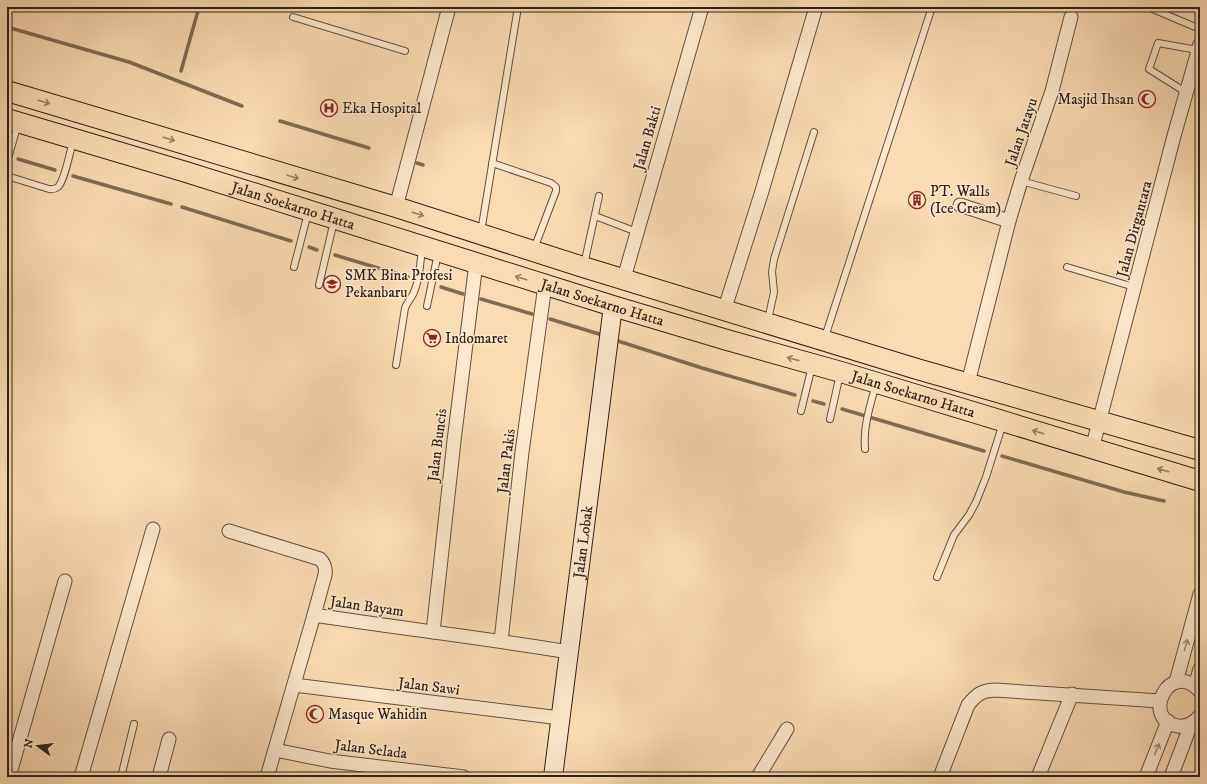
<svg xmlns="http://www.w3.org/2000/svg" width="1207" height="784" viewBox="0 0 1207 784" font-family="'IM FELL DW Pica',serif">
<rect width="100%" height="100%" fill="#fadcb2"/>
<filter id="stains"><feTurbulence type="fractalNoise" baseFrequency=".005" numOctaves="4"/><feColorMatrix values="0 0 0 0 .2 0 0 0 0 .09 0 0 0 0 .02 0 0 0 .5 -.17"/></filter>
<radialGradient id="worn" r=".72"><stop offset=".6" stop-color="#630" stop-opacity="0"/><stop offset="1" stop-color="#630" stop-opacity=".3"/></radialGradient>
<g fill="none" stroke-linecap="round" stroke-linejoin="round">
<!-- stream -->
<g stroke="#7e6c56" stroke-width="3.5">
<polyline points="7,27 129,62 242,106"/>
<polyline points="181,71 199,7"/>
<polyline points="280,121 369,148"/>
<polyline points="18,159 55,170"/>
<polyline points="417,163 423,165"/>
<polyline points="73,176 171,204"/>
<polyline points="182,207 291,241"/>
<polyline points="309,247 317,250"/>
<polyline points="335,255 408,277"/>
<polyline points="441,287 463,294"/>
<polyline points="481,299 532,314"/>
<polyline points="550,319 599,334"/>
<polyline points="618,341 702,368 795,395"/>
<polyline points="813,401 824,404"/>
<polyline points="842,409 984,451"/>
<polyline points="1002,456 1124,492 1164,501"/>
</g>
<!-- lane casing -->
<g stroke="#605140" stroke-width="8">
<g id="lane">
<polyline points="1148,7 1200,29"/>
<polyline points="293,17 405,51"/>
<polyline points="1187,93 1149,69 1158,43 1192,49 1198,52"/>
<polyline points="7,162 18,124"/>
<polyline points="492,163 551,183 556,187 556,191 534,249"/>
<path d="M7,176L49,189C53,190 55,189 58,187C65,180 70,151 73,141"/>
<polyline points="1021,181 1076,196"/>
<polyline points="595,216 637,232"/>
<polyline points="481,232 518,7"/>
<polyline points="584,265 599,196"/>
<polyline points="294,267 308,213"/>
<polyline points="1067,267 1134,287"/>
<polyline points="319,285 334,221"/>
<polyline points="427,306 438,253"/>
<polyline points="768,320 774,292 772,272 774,259 814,132"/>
<polyline points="825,337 932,7"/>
<path d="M396,365L405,308C407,302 412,298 414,292C420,279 420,263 422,249"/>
<polyline points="801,411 812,366"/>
<polyline points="830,419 840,374"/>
<path d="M865,449C863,427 870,406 876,384"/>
<polyline points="937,577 954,535 969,515 976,502 986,477 1003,423"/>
<polyline points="121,777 134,724"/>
</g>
</g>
<!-- street casing -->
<g stroke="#605140" stroke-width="15">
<g id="street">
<polyline points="960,205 1009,221"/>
<polyline points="396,207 449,7"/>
<polyline points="624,278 702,7"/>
<polyline points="724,311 762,191 816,7"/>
<polyline points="968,383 1009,221 1021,181 1052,91 1071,17"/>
<polyline points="1092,449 1174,136 1200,44"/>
<path d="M229,531L320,559C325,564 326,568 325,575L314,615C399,628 484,638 569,652"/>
<polyline points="433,632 454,441 476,263"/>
<polyline points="501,641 522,452 545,285"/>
<polyline points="1176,682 1200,594"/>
<polyline points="294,685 560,718"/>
<polyline points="1195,686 1200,669"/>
<path d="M1200,691C1169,658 1140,720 1178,726C1187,727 1194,723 1200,716"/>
<polyline points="275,750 330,761 464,777"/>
<polyline points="9,777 65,581"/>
<polyline points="81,777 153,529"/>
<polyline points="159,777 169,739"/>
<polyline points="267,777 314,615"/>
<polyline points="758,777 787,729"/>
<path d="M940,777L968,705C977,694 981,691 995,690L1160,701"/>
<polyline points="1038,777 1072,694"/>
<polyline points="1146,777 1168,721"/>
<polyline points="1171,777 1191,724"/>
</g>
</g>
<!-- secondary casing -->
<g stroke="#2d231a" stroke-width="20">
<g id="secondary">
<path id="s1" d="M553,777L613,306"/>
</g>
</g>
<!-- primary casing -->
<g stroke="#2d231a" stroke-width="22">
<g id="primary">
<polyline points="7,91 396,207 583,267 917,369 1200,450"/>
<path id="s2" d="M7,119L186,172L613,306L727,340L841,372L1200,481"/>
</g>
</g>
<!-- lane -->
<use href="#lane" stroke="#fce8cd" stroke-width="6"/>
<!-- street -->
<use href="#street" stroke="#fce8cd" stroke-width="13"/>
<!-- secondary -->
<use href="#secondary" stroke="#fce8cd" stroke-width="18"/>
<!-- primary -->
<use href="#primary" stroke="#fadcb2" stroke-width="20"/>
</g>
<!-- one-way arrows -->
<defs><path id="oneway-shaft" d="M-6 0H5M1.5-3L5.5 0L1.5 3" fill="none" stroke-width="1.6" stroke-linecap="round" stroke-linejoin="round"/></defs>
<g stroke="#948066">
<use href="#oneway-shaft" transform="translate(44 102) rotate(17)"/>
<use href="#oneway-shaft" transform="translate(169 139) rotate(17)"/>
<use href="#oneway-shaft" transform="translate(293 177) rotate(17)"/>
<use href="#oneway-shaft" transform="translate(418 214) rotate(18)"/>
<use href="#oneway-shaft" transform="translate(521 278) rotate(-162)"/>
<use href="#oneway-shaft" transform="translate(793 359) rotate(-165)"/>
<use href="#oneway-shaft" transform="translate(1038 432) rotate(-163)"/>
<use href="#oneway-shaft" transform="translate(1163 470) rotate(-164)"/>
</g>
<g stroke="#9f8f7c">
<use href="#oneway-shaft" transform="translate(1186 645) rotate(-75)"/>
<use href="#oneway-shaft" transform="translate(1157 749) rotate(-68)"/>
</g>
<!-- icons -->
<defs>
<g id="mosque-ring" transform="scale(0.9)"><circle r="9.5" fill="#fce8cd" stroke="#8f2418" stroke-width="1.5"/><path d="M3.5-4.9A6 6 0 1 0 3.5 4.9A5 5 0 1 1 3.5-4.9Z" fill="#8f2418"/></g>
<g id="hospital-ring" transform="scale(0.9)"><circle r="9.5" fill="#fce8cd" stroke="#8f2418" stroke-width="1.5"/><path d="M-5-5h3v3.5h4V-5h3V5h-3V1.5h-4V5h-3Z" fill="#8f2418"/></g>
<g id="building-ring" transform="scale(0.9)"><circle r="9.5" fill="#fce8cd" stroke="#8f2418" stroke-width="1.5"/><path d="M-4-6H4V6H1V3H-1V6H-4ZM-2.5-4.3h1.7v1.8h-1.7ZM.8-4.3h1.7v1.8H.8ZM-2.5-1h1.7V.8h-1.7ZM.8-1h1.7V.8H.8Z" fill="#8f2418"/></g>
<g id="school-ring" transform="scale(0.9)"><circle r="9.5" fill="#fce8cd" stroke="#8f2418" stroke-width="1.5"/><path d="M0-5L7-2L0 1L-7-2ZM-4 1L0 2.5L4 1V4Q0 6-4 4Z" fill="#8f2418"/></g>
<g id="supermarket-ring" transform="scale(0.9)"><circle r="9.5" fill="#fce8cd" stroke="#8f2418" stroke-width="1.5"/><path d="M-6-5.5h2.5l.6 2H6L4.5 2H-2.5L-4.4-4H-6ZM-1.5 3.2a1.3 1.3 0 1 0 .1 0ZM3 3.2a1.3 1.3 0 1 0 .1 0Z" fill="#8f2418"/></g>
</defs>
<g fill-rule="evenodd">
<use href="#mosque-ring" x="1147" y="99"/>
<use href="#hospital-ring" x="329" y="108"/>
<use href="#building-ring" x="917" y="200"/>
<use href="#school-ring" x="332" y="284"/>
<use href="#supermarket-ring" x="432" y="338"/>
<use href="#mosque-ring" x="315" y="714"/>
</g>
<g text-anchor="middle" stroke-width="3" stroke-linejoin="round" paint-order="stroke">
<!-- poi labels -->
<g font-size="15" fill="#2d231a" stroke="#fce8cd" text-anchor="start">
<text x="1134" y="104" text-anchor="end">Masjid Ihsan</text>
<text x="342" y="113">Eka Hospital</text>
<text x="930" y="196">PT. Walls<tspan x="930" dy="17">(Ice Cream)</tspan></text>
<text x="345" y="280">SMK Bina Profesi<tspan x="345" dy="17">Pekanbaru</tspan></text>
<text x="445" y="343">Indomaret</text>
<text x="328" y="719">Masque Wahidin</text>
</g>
<!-- street labels -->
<g font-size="15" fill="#2d231a" stroke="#fce8cd">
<text transform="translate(1021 132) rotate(-71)" y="5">Jalan Jatayu</text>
<text transform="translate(647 138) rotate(-74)" y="5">Jalan Bakti</text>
<text dy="5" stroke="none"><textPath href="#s2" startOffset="299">Jalan Soekarno Hatta</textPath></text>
<text transform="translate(1134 229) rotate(-75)" y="5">Jalan Dirgantara</text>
<text dy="5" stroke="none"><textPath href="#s2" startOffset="623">Jalan Soekarno Hatta</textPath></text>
<text dy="5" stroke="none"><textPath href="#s2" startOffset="947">Jalan Soekarno Hatta</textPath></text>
<text transform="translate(437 445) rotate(-83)" y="5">Jalan Buncis</text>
<text transform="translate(506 461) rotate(-83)" y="5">Jalan Pakis</text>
<text dy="5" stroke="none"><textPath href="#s1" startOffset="237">Jalan Lobak</textPath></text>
<text transform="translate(367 606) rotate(8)" y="5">Jalan Bayam</text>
<text transform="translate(429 686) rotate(7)" y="5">Jalan Sawi</text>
<text transform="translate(371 749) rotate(7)" y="5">Jalan Selada</text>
</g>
</g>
<!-- margin -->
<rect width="1207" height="784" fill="none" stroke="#fadcb2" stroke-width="24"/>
<rect x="8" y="8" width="1191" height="768" fill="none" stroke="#2d231a" stroke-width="2"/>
<rect x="12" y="12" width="1183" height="760" fill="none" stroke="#2d231a"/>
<!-- north arrow -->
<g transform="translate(38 746) rotate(285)" stroke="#fce8cd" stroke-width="3" paint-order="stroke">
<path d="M0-3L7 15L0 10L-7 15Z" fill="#2d231a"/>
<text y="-6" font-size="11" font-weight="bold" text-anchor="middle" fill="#2d231a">N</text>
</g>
<rect width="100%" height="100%" filter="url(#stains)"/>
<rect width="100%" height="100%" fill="url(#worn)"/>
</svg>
